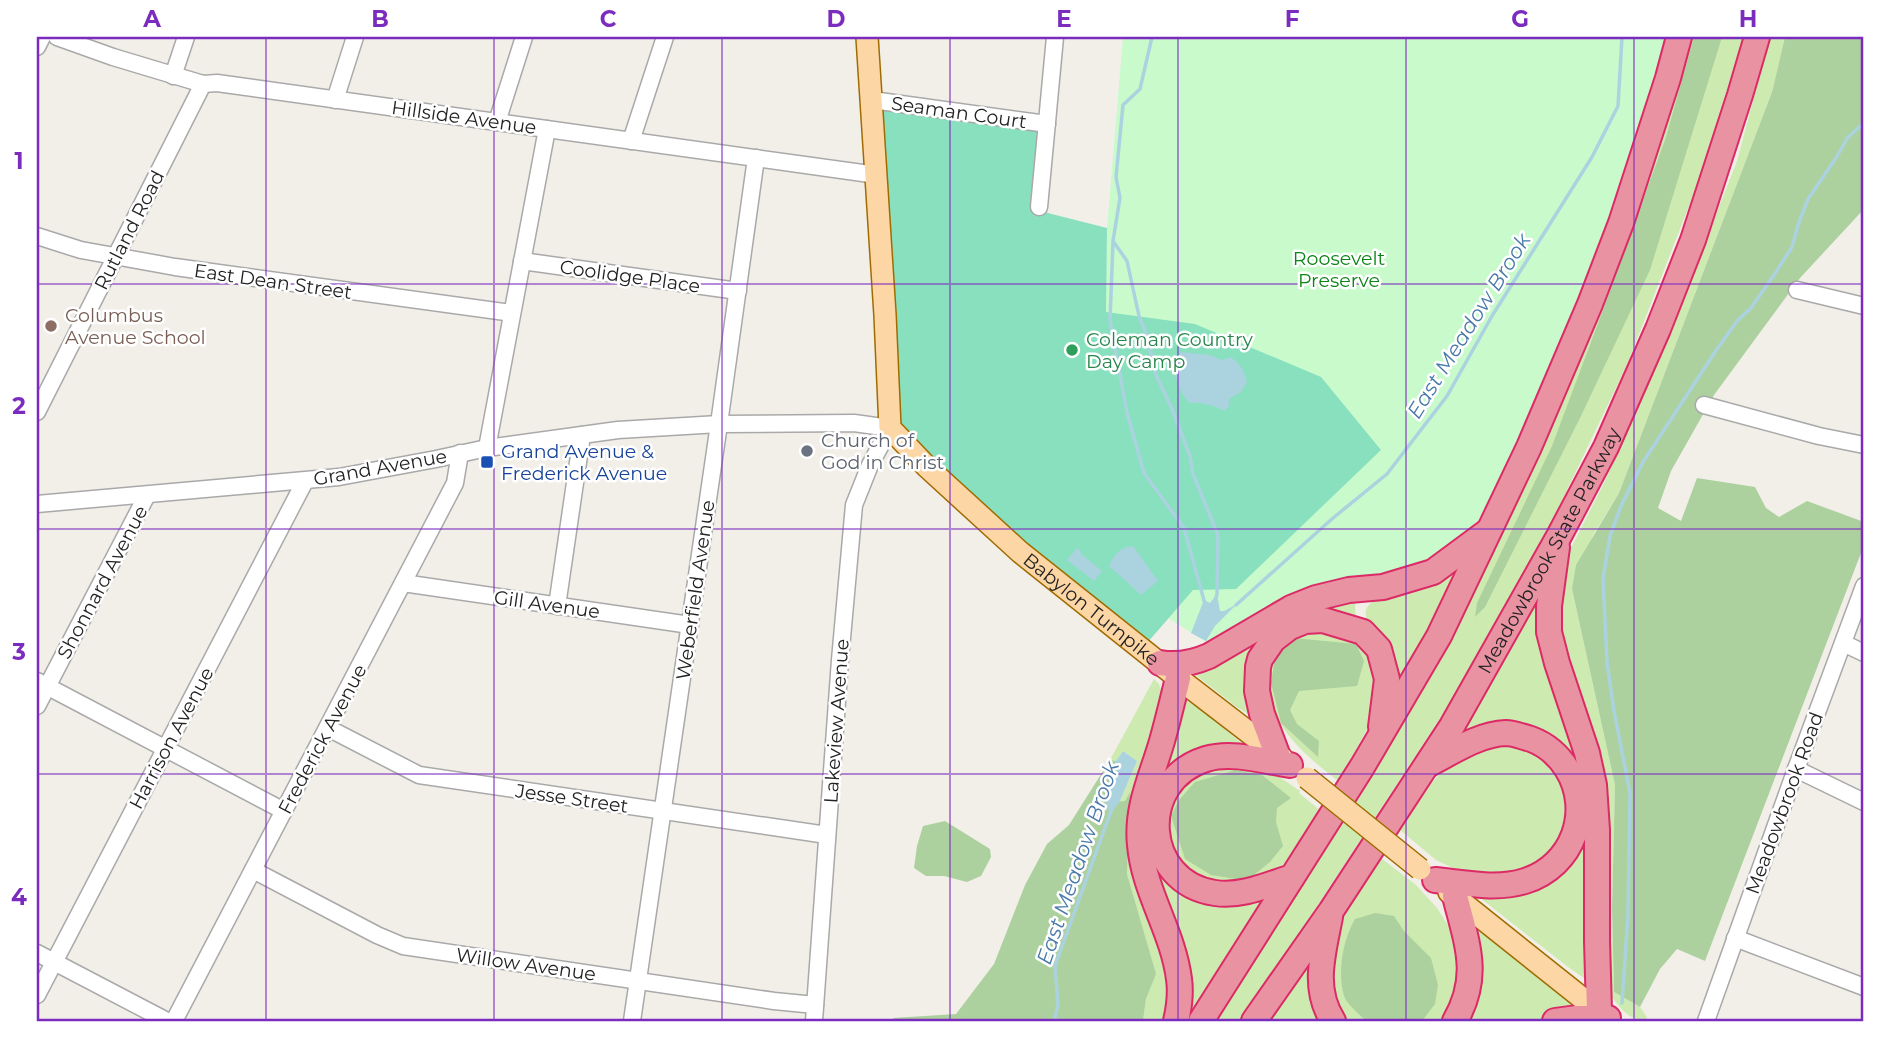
<svg xmlns="http://www.w3.org/2000/svg" width="1901" height="1058" viewBox="0 0 1901 1058" font-family="Montserrat,sans-serif">
<rect width="100%" height="100%" fill="#f2efe9"/>
<!-- grass -->
<g fill="#cdebb0">
<path d="M1691,37H1744L1696,188L1627,365L1554,517L1484,651L1242,1021H1211C1284,911 1361,802 1424,685C1500,545 1566,401 1621,253C1648,182 1669,109 1691,37Z"/>
<path d="M1770,37H1785L1772,92L1619,493L1593,535L1572,589L1615,785L1612,908L1614,992L1640,1007L1647,1017L1645,1021C1630,1021 1616,1005 1609,992L1602,784L1558,645V583L1570,550L1605,481L1676,317L1737,161Z"/>
<path d="M1463,554L1444,605L1390,705L1367,622C1366,616 1364,611 1368,606C1376,596 1393,599 1404,595C1428,589 1445,570 1463,554Z"/>
<polygon points="1549,574 1582,756 1591,983 1568,967 1470,890 1525,886 1584,826 1549,740 1459,741 1476,701"/>
<polygon points="1361,595 1355,605 1356,621 1268,635 1252,716 1238,708 1188,669 1270,626"/>
<path d="M1329,624L1373,653L1382,685L1373,719L1338,781C1311,760 1287,740 1272,709H1267L1266,661L1280,639Z"/>
<polygon points="1154,679 1159,684 1163,695 1131,827 1172,968 1168,1021 1143,1021 1146,999 1155,974 1127,874 1129,794 1126,801 1120,801 1137,761 1123,751 1116,761 1110,760"/>
<path d="M1181,697L1208,715L1254,754L1198,752L1179,763L1160,786L1151,809L1152,838L1161,863L1183,886L1211,898H1234L1272,887L1241,942L1188,1021H1181C1183,1012 1188,1000 1188,990C1187,954 1166,921 1155,888C1135,827 1150,790 1170,732C1174,721 1175,707 1181,697Z"/>
<polygon points="1499,739 1557,761 1573,821 1558,853 1507,879 1472,873 1455,869 1436,860 1400,830 1431,784 1442,771 1465,751"/>
<polygon points="1214,761 1256,766 1278,776 1300,791 1299,793 1321,811 1291,857 1275,872 1211,887 1183,872 1167,850 1168,796"/>
<polygon points="1381,858 1416,885 1437,908 1455,936 1466,969 1445,1021 1341,1021 1327,997 1339,924"/>
<polygon points="1469,927 1491,938 1577,1007 1536,1021 1462,1021"/>
<polygon points="1323,935 1326,1021 1266,1021"/>
</g>
<!-- forest -->
<g fill="#add19e">
<polygon points="1694,37 1722,37 1650,270 1580,418 1485,607 1475,617 1477,603 1552,446 1606,302 1666,137"/>
<polygon points="1785,37 1864,37 1864,209 1800,278 1714,395 1671,471 1658,508 1681,521 1697,478 1755,487 1766,508 1779,517 1807,501 1864,522 1864,545 1705,961 1677,949 1660,969 1640,1007 1614,992 1612,908 1615,785 1572,589 1576,565 1619,493 1772,92"/>
<polygon points="1294,638 1356,644 1364,661 1357,686 1299,691 1290,710 1297,724 1319,741 1318,757 1281,723 1271,683 1276,652"/>
<polygon points="1110,760 1116,761 1106,802 1125,801 1130,792 1127,874 1156,974 1146,999 1143,1021 894,1021 893,1018 956,1014 994,964 1025,885 1047,844 1069,825"/>
<polygon points="1235,770 1262,775 1291,798 1277,808 1276,822 1283,846 1270,862 1254,875 1241,880 1211,875 1185,859 1171,816 1179,800 1195,782"/>
<polygon points="945,821 990,849 991,857 981,876 967,882 944,876 926,876 914,868 917,846 923,826"/>
<path d="M1375,913L1394,916L1404,931L1431,958L1438,985L1435,1004L1422,1021H1366C1359,1014 1347,1004 1344,996C1337,971 1343,940 1355,919Z"/>
</g>
<!-- park -->
<polygon fill="#c8facc" points="1123,37 1666,37 1647,104 1590,282 1491,500 1470,532 1436,562 1214,647 1168,618 1193,590 1105,324 1107,228"/>
<!-- pitch -->
<polygon fill="#88e0be" points="873,102 1043,125 1036,210 1107,228 1106,312 1195,324 1321,377 1381,450 1236,589 1193,590 1141,650 890,430"/>
<!-- water -->
<g fill="#aad3df">
<path d="M1181,352L1210,355L1222,360L1230,357C1239,362 1245,371 1247,382L1241,392L1229,399V406L1224,411C1213,405 1201,402 1189,403C1178,390 1169,367 1181,352Z"/>
<path d="M1133,546L1158,581L1141,595L1109,566C1113,555 1121,547 1133,546Z"/>
<polygon points="1077,548 1081,551 1080,553 1102,571 1094,581 1067,560"/>
<polygon points="1217,594 1220,611 1224,611 1237,604 1215,626 1206,641 1191,633 1204,600 1210,603"/>
<polygon points="1123,751 1137,761 1120,801 1110,815 1106,802 1116,761"/>
</g>
<g fill="none" stroke-linecap="round" stroke-linejoin="round">
<!-- stream -->
<g stroke="#aad3df" stroke-width="3.5">
<polyline points="1152,37 1140,89 1123,105 1116,177 1120,198 1113,241 1127,261 1139,316 1147,336 1156,375 1172,409 1190,456 1193,474 1218,535 1217,594 1216,598"/>
<polyline points="1113,243 1110,320 1127,413 1144,473 1184,528 1205,604"/>
<polyline points="1236,605 1333,518 1387,474 1447,396 1492,316 1592,157 1618,106 1622,37"/>
<polyline points="1622,1003 1628,915 1630,793 1614,711 1607,662 1603,579 1610,536 1621,506 1643,462 1715,352 1737,321 1751,308 1776,272 1792,247 1798,225 1808,199 1836,158 1848,137 1864,123"/>
<polyline points="1054,1021 1058,1005 1055,966 1111,811"/>
</g>
<!-- minor casing -->
<g stroke="#a9a9a9" stroke-width="19">
<g id="minor">
<polyline points="57,37 113,57 203,84 217,83 877,175"/>
<polyline points="37,47 42,37"/>
<polyline points="173,76 186,37"/>
<polyline points="335,100 355,37"/>
<polyline points="872,100 1047,124"/>
<polyline points="497,122 524,37"/>
<polyline points="631,141 665,37"/>
<polyline points="1039,207 1055,37"/>
<polyline points="37,236 81,250 175,267 512,313"/>
<polyline points="522,261 738,291"/>
<polyline points="1797,290 1864,306"/>
<polyline points="1704,405 1819,436 1864,445"/>
<polyline points="37,412 203,84"/>
<polyline points="487,448 547,129"/>
<polyline points="37,504 339,477 436,459 487,448 618,430 719,424 854,423 890,428 870,465 854,505 840,660 814,1021"/>
<polyline points="403,583 690,625"/>
<polyline points="557,606 582,435"/>
<polyline points="1843,643 1864,653"/>
<polyline points="37,681 284,811"/>
<polyline points="37,706 147,495"/>
<polyline points="328,728 419,775 827,835"/>
<polyline points="1796,769 1864,802"/>
<polyline points="253,870 377,935 403,946 774,1001 815,1005"/>
<polyline points="1735,938 1864,987"/>
<polyline points="37,953 167,1021"/>
<polyline points="37,995 305,481"/>
<polyline points="174,1021 455,483 460,453"/>
<polyline points="632,1021 719,424 756,158"/>
<polyline points="1706,1021 1796,769 1864,586"/>
</g>
</g>
<!-- major casing -->
<g stroke="#a06b00" stroke-width="24">
<g id="major">
<path id="s1" d="M867,37L885,315L890,428L927,467L1020,552L1178,678L1282,758"/>
<polyline points="1449,892 1607,1018"/>
</g>
</g>
<!-- highway casing -->
<g stroke="#dc2a67" stroke-width="28">
<g id="highway">
<polyline points="1557,547 1549,606 1549,632 1557,663 1587,753 1594,785 1597,830 1597,941 1599,1011"/>
<path d="M1160,663C1177,666 1193,663 1209,656L1291,608L1316,598L1349,590L1383,587L1433,572L1487,532"/>
<polyline points="1277,754 1262,714 1257,691 1258,667 1260,659 1273,640 1290,627 1305,621 1323,620 1363,632 1379,649 1387,679 1381,727"/>
<path d="M1290,765C1264,761 1232,751 1206,759C1135,781 1143,883 1215,893C1241,897 1267,885 1292,877"/>
<path d="M1427,765C1451,753 1478,734 1506,733C1514,733 1523,737 1531,739C1547,745 1559,756 1567,769C1593,811 1573,866 1525,881C1497,890 1464,883 1435,880"/>
<path d="M1455,896C1467,944 1481,976 1455,1021"/>
<path d="M1330,917C1323,954 1312,988 1333,1021"/>
<path d="M1176,1021C1179,1008 1181,993 1179,979C1173,932 1144,892 1140,845C1136,807 1152,776 1162,741C1168,720 1173,699 1178,678"/>
<polyline points="1201,1021 1362,767 1439,636 1529,447 1590,304 1621,223 1668,78 1679,37"/>
<path id="s2" d="M1254,1021L1331,911L1452,726L1558,538L1606,447L1658,329L1693,240L1740,95L1757,37"/>
<polyline points="1555,1021 1577,1018 1608,1018"/>
</g>
</g>
<!-- minor -->
<use href="#minor" stroke="#fff" stroke-width="16"/>
<!-- major -->
<use href="#major" stroke="#fcd6a4" stroke-width="21"/>
<!-- highway -->
<use href="#highway" stroke="#e892a2" stroke-width="24"/>
<!-- major-bridge casing -->
<g stroke="#a06b00" stroke-width="24" stroke-linecap="butt">
<polyline id="major-bridge" points="1307,778 1420,869"/>
</g>
<!-- major-bridge -->
<use href="#major-bridge" stroke="#fcd6a4" stroke-width="21"/>
</g>
<!-- grid -->
<path fill="none" stroke="#7b2cbf" stroke-width="2" stroke-opacity="0.55" d="M266,37V1021M494,37V1021M722,37V1021M950,37V1021M1178,37V1021M1406,37V1021M1634,37V1021M37,284H1864M37,529H1864M37,774H1864"/>
<!-- markers -->
<circle fill="#8d6e63" stroke="#fff" stroke-width="2.5" cx="51" cy="326" r="7"/>
<circle fill="#2e9e5b" stroke="#fff" stroke-width="2.5" cx="1072" cy="350" r="7"/>
<circle fill="#6b7280" stroke="#fff" stroke-width="2.5" cx="807" cy="451" r="7"/>
<rect fill="#1a4fb4" stroke="#fff" stroke-width="2.5" x="480" y="455" width="14" height="14" rx="3.5"/>
<g text-anchor="middle" stroke-width="5" stroke-linejoin="round" paint-order="stroke">
<!-- street labels -->
<g font-size="19" fill="#222" stroke="#fff">
<text transform="translate(959 112) rotate(8)" y="7">Seaman Court</text>
<text transform="translate(464 117) rotate(8)" y="7">Hillside Avenue</text>
<text transform="translate(129 230) rotate(-63)" y="7">Rutland Road</text>
<text transform="translate(630 276) rotate(8)" y="7">Coolidge Place</text>
<text transform="translate(273 281) rotate(8)" y="7">East Dean Street</text>
<text transform="translate(380 467) rotate(-10)" y="7">Grand Avenue</text>
<text dy="7" stroke="none"><textPath href="#s2" startOffset="556">Meadowbrook State Parkway</textPath></text>
<text transform="translate(102 582) rotate(-62)" y="7">Shonnard Avenue</text>
<text transform="translate(695 590) rotate(-82)" y="7">Weberfield Avenue</text>
<text transform="translate(547 604) rotate(8)" y="7">Gill Avenue</text>
<text dy="7" stroke="none"><textPath href="#s1" startOffset="663">Babylon Turnpike</textPath></text>
<text transform="translate(836 721) rotate(-86)" y="7">Lakeview Avenue</text>
<text transform="translate(171 738) rotate(-62)" y="7">Harrison Avenue</text>
<text transform="translate(322 739) rotate(-62)" y="7">Frederick Avenue</text>
<text transform="translate(572 798) rotate(8)" y="7">Jesse Street</text>
<text transform="translate(1784 803) rotate(-70)" y="7">Meadowbrook Road</text>
<text transform="translate(526 964) rotate(8)" y="7">Willow Avenue</text>
</g>
<!-- park labels -->
<g font-size="19" fill="#0c8416" stroke="#fff">
<text x="1339" y="265">Roosevelt<tspan x="1339" dy="22">Preserve</tspan></text>
</g>
<!-- education labels -->
<g font-size="19" fill="#785e54" stroke="#fff" text-anchor="start">
<text x="65" y="322">Columbus<tspan x="65" dy="22">Avenue School</tspan></text>
</g>
<!-- leisure labels -->
<g font-size="19" fill="#27864d" stroke="#fff" text-anchor="start">
<text x="1086" y="346">Coleman Country<tspan x="1086" dy="22">Day Camp</tspan></text>
</g>
<!-- worship labels -->
<g font-size="19" fill="#5b616d" stroke="#fff" text-anchor="start">
<text x="821" y="447">Church of<tspan x="821" dy="22">God in Christ</tspan></text>
</g>
<!-- transit labels -->
<g font-size="19" fill="#164399" stroke="#fff" text-anchor="start">
<text x="501" y="458">Grand Avenue &amp;<tspan x="501" dy="22">Frederick Avenue</tspan></text>
</g>
<!-- water labels -->
<g font-size="21" font-style="italic" fill="#4a7aab" stroke="#fff">
<text transform="translate(1469 326) rotate(-58)" y="7">East Meadow Brook</text>
<text transform="translate(1078 863) rotate(-71)" y="7">East Meadow Brook</text>
</g>
</g>
<!-- border -->
<rect width="1901" height="1058" fill="none" stroke="#ffffff" stroke-width="77"/>
<rect x="38" y="38" width="1824" height="982" fill="none" stroke="#7b2cbf" stroke-width="2.5"/>
<g font-size="23" text-anchor="middle" font-weight="bold" fill="#7b2cbf">
<text x="152" y="27">A</text>
<text x="380" y="27">B</text>
<text x="608" y="27">C</text>
<text x="836" y="27">D</text>
<text x="1064" y="27">E</text>
<text x="1292" y="27">F</text>
<text x="1520" y="27">G</text>
<text x="1748" y="27">H</text>
<text x="19" y="169">1</text>
<text x="19" y="414">2</text>
<text x="19" y="660">3</text>
<text x="19" y="905">4</text>
</g>
</svg>
